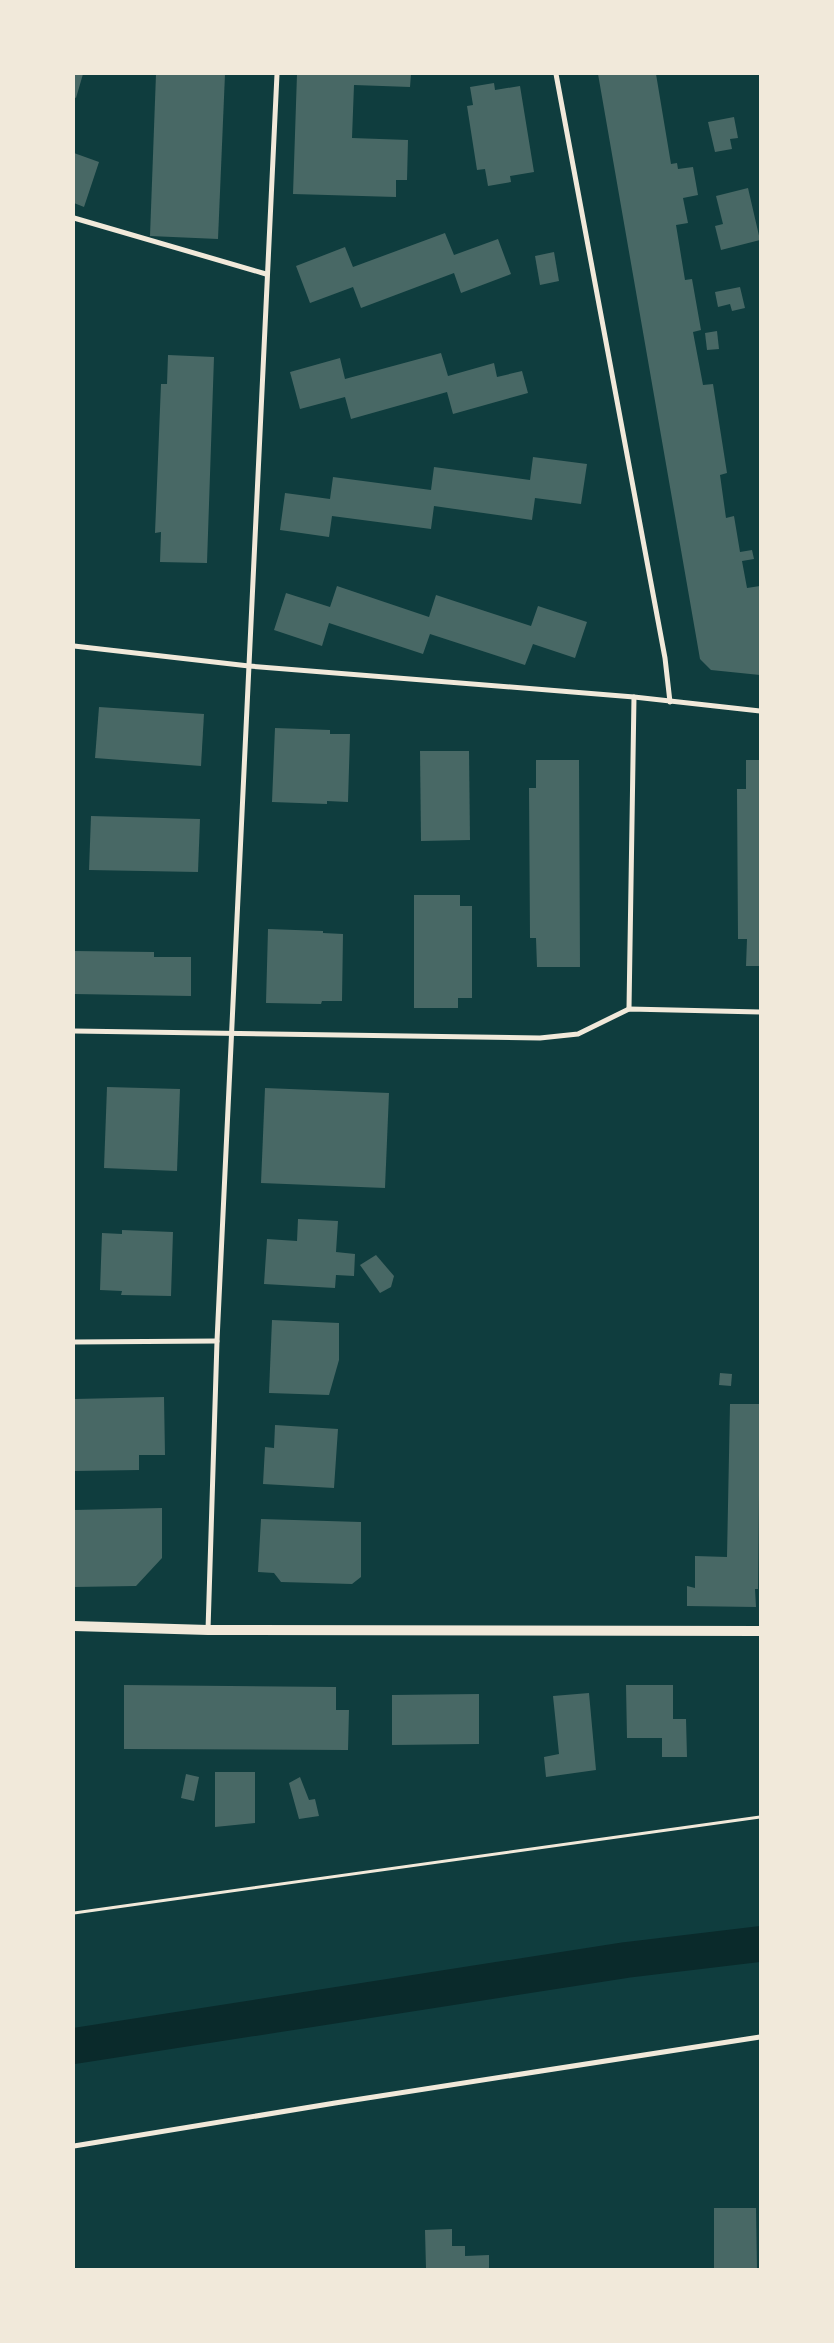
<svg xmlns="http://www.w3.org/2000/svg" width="834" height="2343" viewBox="0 0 834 2343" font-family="'Titillium Web',sans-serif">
<rect width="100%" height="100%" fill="#0f3d3e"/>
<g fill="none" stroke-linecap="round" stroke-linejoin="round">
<!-- canal -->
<polyline stroke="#0a2a2b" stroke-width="36" points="74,2046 626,1960 760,1944"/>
</g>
<!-- building -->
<g fill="#486865">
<polygon points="74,74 83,74 76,98 74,97"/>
<polygon points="156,74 225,74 218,239 150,236"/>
<polygon points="297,74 411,74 410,87 354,85 352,138 408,140 407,180 396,180 396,197 293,194"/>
<polygon points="598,74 656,74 671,164 677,163 678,169 693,167 698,195 683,198 688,223 676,225 685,280 692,279 701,330 693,332 703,385 713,384 727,473 720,475 726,518 734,516 740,552 752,550 754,559 742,561 747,588 760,586 760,675 711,670 700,659"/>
<polygon points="494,83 495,90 520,86 534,172 510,176 511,182 488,186 485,169 477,170 467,106 473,105 470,87"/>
<polygon points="734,117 738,138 730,139 732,149 715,152 708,122"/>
<polygon points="74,153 99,162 84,207 74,203"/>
<polygon points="748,188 760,240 721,250 715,226 723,224 716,196"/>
<polygon points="445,233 454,255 498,239 511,274 461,293 454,273 361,308 353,287 310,303 296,266 345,247 353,267"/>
<polygon points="554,252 559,281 540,285 535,256"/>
<polygon points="740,287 745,308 732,311 730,304 718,307 715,292"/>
<polygon points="717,331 719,349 707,350 705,333"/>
<polygon points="441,353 448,376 494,363 497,377 522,371 528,393 453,414 447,392 351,419 345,397 300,409 290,372 340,358 345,379"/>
<polygon points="168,355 214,357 207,563 160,562 161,532 155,533 161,384 167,384"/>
<polygon points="533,457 587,464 581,504 535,498 532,520 434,506 431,529 332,516 329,537 280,530 285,493 330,499 333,477 431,490 434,467 530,480"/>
<polygon points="337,586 429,617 436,595 531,626 538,606 587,622 575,658 533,644 525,665 430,634 423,654 329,623 322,646 274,630 286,593 330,607"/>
<polygon points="99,707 204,714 201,766 95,758"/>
<polygon points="275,728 330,730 330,734 350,734 348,802 327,801 327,804 272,802"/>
<polygon points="420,751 469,751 470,840 421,841"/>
<polygon points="536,760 579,760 580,967 537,967 536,938 530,938 529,788 536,788"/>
<polygon points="746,760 760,760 760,966 746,966 747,939 738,939 737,789 746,789"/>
<polygon points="91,816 200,819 198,872 89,870"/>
<polygon points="414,895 460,895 460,906 472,906 472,998 458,998 458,1008 414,1008"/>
<polygon points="268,929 323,931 323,933 343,934 342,1001 322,1001 321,1004 266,1003"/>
<polygon points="74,951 154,952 154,957 191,957 191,996 74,994"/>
<polygon points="107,1087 180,1089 177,1171 104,1168"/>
<polygon points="265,1088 389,1093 385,1188 261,1183"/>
<polygon points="298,1219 338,1221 336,1252 355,1254 354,1276 336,1275 335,1288 264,1284 267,1239 297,1241"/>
<polygon points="122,1230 173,1232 171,1296 121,1295 122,1291 100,1290 102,1233 122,1234"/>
<polygon points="376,1255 394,1276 391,1287 380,1293 360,1265"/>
<polygon points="272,1320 339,1323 339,1360 329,1395 269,1393"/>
<polygon points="720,1373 732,1374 731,1386 719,1385"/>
<polygon points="164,1397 165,1455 139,1455 139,1470 74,1471 74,1399"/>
<polygon points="730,1404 760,1404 758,1589 755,1589 756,1607 687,1606 687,1586 695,1588 695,1556 727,1557"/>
<polygon points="275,1425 338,1429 334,1488 263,1484 265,1447 274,1448"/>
<polygon points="162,1508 162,1558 136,1586 74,1587 74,1510"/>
<polygon points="261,1519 361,1522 361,1577 352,1584 281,1582 274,1573 258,1572"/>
<polygon points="124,1685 336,1687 336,1710 349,1710 348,1750 124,1749"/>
<polygon points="626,1685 673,1685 673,1719 686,1719 687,1757 662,1757 662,1738 627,1738"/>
<polygon points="589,1693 596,1770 546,1777 544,1757 559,1754 553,1696"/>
<polygon points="479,1694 479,1744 392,1745 392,1695"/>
<polygon points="215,1772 255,1772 255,1823 215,1827"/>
<polygon points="186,1774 199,1777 194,1801 181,1798"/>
<polygon points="300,1777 309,1800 315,1799 319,1816 299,1819 289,1783"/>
<polygon points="714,2208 756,2208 757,2269 714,2269"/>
<polygon points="452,2229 452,2246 465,2246 465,2256 489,2255 489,2269 426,2269 425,2230"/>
</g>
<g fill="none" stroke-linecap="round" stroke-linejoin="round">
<!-- path -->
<polyline stroke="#f1e9da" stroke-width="3" points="74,1913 760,1817"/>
<!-- minor -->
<g stroke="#f1e9da" stroke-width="5">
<polyline points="556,74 665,658 670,702"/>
<polyline points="74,218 266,274"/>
<polyline points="74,646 249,666 634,697 760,711"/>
<polyline points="629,1009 634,697"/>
<polyline points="74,1031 540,1038 578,1034 629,1009 760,1012"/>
<polyline points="74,1342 217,1341"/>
<polyline points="208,1630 217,1341 277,74"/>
<polyline points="74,2146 335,2103 760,2037"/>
</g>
<!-- secondary -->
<polyline stroke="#f1e9da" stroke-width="10" points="74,1626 208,1630 760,1631"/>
</g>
<!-- border -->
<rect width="834" height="2343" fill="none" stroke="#f1e9da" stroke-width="150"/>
</svg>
